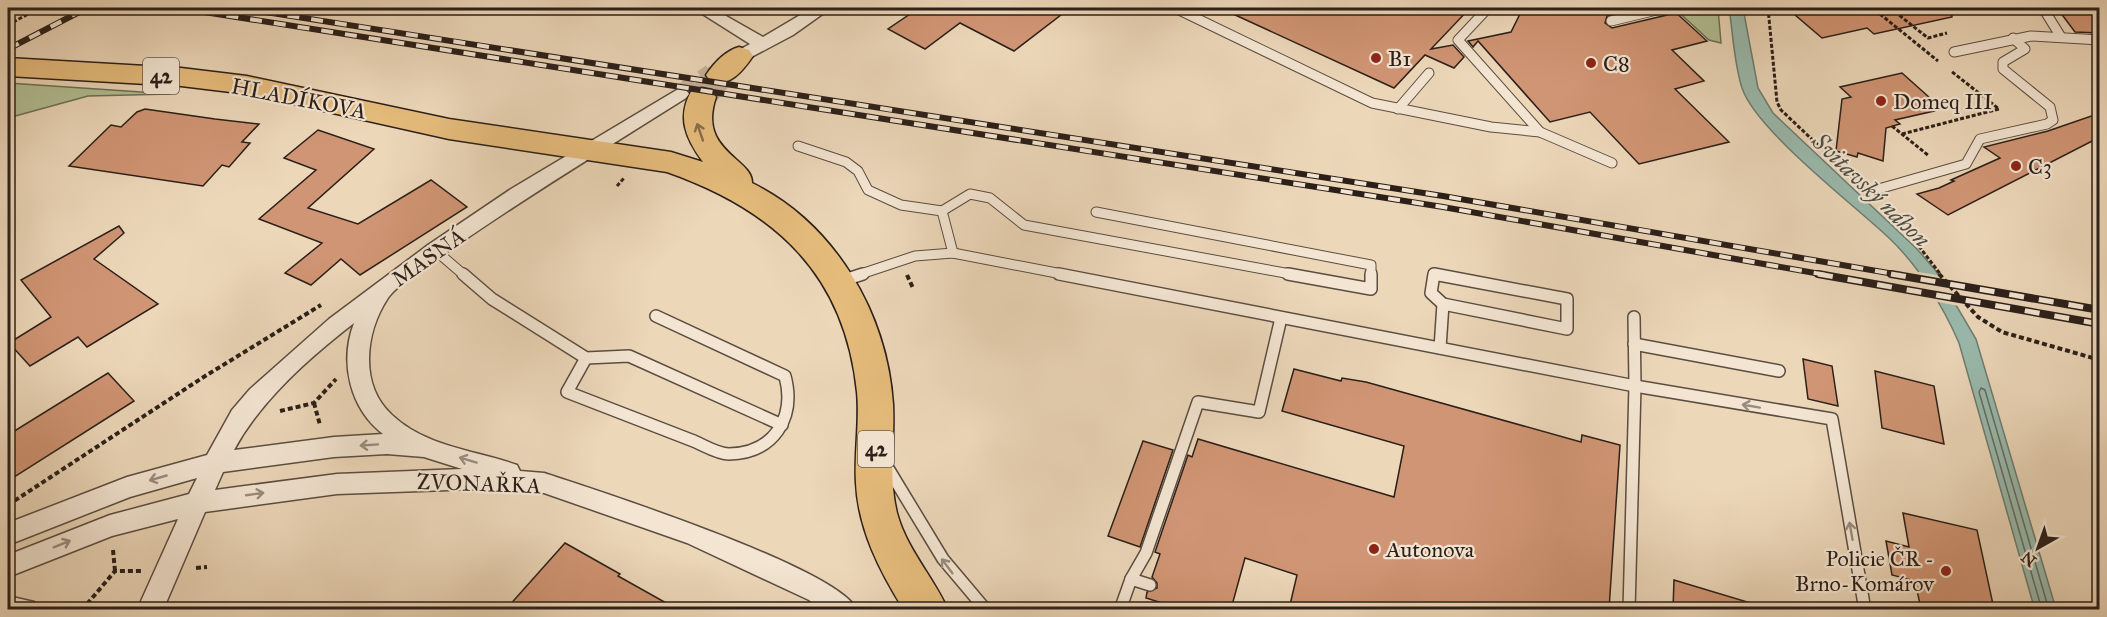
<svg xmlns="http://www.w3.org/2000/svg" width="2107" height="617" viewBox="0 0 2107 617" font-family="'IM FELL Great Primer',serif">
<rect width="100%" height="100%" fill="#ecd7b9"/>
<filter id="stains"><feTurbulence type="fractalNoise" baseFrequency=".00333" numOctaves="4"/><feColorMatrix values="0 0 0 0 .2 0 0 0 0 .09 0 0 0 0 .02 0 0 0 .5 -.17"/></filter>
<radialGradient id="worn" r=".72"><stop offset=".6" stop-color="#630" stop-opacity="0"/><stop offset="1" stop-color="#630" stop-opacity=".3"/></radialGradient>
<!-- green -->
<g fill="#b2bf94" stroke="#6e6f56" stroke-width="1.5">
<polygon points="1674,8 1718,8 1721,43 1709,40"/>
<polygon points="8,83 171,94 88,96 8,118"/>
</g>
<!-- water -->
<path fill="#99baad" stroke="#6d7c72" stroke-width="1.5" d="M1729,8H1743L1758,88L1773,113L1917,249L1936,271L1976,339L2056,609H2037L2032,600L1959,343C1943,306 1918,265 1888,237C1853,204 1756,130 1742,88C1734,63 1733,34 1729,8Z"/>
<!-- pier -->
<polygon fill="#ecd7b9" points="1913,271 1942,276 1959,306 1933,301"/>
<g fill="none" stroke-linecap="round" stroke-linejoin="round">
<!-- shore -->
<polyline stroke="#626c63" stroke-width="1.5" points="2042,610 1979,392 1981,388 1985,390 2049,610"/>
</g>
<!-- building -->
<g fill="#d09574" stroke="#2b1f19" stroke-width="1.5">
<polygon points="919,8 1070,8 1014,51 960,23 925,49 888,29"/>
<polygon points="1220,8 1470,8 1431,49 1453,45 1464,57 1454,68 1425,55 1394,88"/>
<polygon points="1551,8 1638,8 1607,16 1605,23 1612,28 1667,15 1672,9 1707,41 1672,50 1704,81 1675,89 1729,142 1639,164 1590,112 1550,122 1478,41 1473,47 1468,41 1511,32 1520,14"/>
<polygon points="1796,8 1951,8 1952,17 1874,34 1867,28 1822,38 1794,14 1801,12"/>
<polygon points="2057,8 2100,8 2100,33 2075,32"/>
<polygon points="1902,73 1930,98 1921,100 1934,111 1895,120 1900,124 1886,128 1883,161 1858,153 1857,157 1836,151 1842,99 1851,97 1840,87"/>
<polygon points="145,109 215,119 259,124 242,142 250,143 229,167 222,165 203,186 69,166 111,125 121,127 137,112"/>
<polygon points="2100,113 2100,137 1948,215 1917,194 1939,188 1954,181 1951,180 2000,158 1984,147 2048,131"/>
<polygon points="318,130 374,149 308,208 358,224 431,180 467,207 360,275 341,259 311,285 285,273 322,243 259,219 316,170 284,158"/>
<polygon points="119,226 124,233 94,259 158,304 87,347 78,337 30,366 9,343 51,317 21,280"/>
<polygon points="1803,359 1832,366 1838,406 1808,399"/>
<polygon points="1294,369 1341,381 1342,378 1366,382 1581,442 1582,435 1620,445 1609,609 1289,609 1297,575 1245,558 1231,609 1181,609 1146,598 1147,592 1157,588 1157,583 1152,577 1160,554 1155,552 1188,455 1192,457 1198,439 1394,497 1404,446 1282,411"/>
<polygon points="1875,371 1934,386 1944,444 1882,428"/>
<polygon points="108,373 134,401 8,481 8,435"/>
<polygon points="1143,441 1173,450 1140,547 1108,536"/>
<polygon points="1903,513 1977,530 1994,609 1921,609 1915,581 1892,575 1886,541 1909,547"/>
<polygon points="565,543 620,574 618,576 677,609 506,609"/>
<polygon points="1674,580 1754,604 1754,609 1673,609"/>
</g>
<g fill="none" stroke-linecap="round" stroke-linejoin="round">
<!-- street-tunnel -->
<polyline stroke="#c5b299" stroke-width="18" stroke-dasharray="18 9" stroke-linecap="butt" points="680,94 711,73"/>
<!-- primary-tunnel -->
<polyline stroke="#c5b299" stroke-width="28" stroke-dasharray="28 14" stroke-linecap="butt" points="702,97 720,75"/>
<!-- lane-far1 casing -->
<g stroke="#5b4d41" stroke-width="11">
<g id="lane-far1">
<polyline points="1175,8 1372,103 1491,127 1540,132 1612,163"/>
<polyline points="1488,8 1458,40 1540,132"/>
<polyline points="2043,8 2061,37"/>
<polyline points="1611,21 1665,8"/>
<polyline points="1954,52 2031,36 2100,40"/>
<polyline points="1398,109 1429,73"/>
<polyline points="798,146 846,162 858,171 868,190 901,205 942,211"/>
<polyline points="1868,192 1966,164 1980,139 2047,124 2053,120 2050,107 2003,69 2003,62 2025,49 2013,38"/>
<polyline points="1096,212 1371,265 1371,275"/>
<polyline points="435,250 464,275"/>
<polyline points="953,253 942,211 970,194 990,198 1024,225 1296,275"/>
<polyline points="858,275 915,256 953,253 1067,275"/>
<polyline points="1434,275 1440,275"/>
</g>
</g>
<!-- lane casing -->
<g stroke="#5b4d41" stroke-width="14">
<g id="lane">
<polyline points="463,274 492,299 586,358 629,356 782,425"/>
<polyline points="1059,274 1635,386 1832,419 1865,610"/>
<polyline points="1288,274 1371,289 1371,274"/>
<polygon points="1434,274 1567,299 1567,329 1443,304 1431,293"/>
<polyline points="841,281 863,274"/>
<polyline points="1634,344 1779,371"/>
<polyline points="1440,348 1443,304"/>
<path d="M586,358L567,392C608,408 649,424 691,440C702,444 717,454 729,454C774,453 796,418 785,376L656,316"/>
<polyline points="886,465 943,559 986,610"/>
<polyline points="1131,579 1150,585"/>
<polyline points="1120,610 1131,579 1146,553 1198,402 1259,412 1281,318"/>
<polyline points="1629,610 1635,386 1634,317"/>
</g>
</g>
<!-- street casing -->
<g stroke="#5b4d41" stroke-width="3">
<g id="street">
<polygon points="693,8 712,8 763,37 812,8 831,8 793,35 725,71 719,69 716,65 719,61 750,44"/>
<polygon points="1165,8 1184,8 1176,13 1167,12"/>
<path d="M680,88L686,90L689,94L686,98C610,146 534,192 460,243C443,255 399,282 388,298C365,333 359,385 392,415C426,447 475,450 517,465L520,471L544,473C596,490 838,568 857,610H822L809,600L687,543L544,493L477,489L337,494L205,512L163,610H137L178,519L112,536L8,577V555L110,515L189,494L197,478L130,497L8,545V523L127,477L207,455L232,410L250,389L329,319L428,245L511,189ZM354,323C339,362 350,409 383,434L334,437L234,450C261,400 309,358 354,323ZM387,454L424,457L462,469L337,474L215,490L223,472L334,457Z"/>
<polygon points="8,596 34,602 38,610 8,610"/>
</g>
</g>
<!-- primary casing -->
<g stroke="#2b1f19" stroke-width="3">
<g id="primary">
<path d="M739,47L749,50L753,56C742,72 730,87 710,81L706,75C714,63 725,51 739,47Z"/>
<path d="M8,58L181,68L247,76L449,119L671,152L703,162C686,139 676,117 692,90L702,88L712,90L716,97C697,152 753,158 752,183C835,224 887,313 893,404C895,440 888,477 897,513C907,550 933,576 948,610H904C880,572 858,529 856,483C854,453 860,422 857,392C845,274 775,210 667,172L449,139L247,94L181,86L8,76Z"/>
</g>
</g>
<!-- path-far1 -->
<g stroke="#2b1f19" stroke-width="3" stroke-dasharray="4 2" stroke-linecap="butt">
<polyline points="1768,8 1777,102 1781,110 1855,180"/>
<polyline points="1890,8 1928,38 1947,33"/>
<polyline points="8,9 13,8"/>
<polyline points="1880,14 1938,61"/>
<polyline points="8,25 39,8"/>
<polyline points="1892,126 1929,156"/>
<polyline points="1902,134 1999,109 1951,71"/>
<polyline points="617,186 624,178"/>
<polyline points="1883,206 1904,227 1941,275"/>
</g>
<!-- path -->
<g stroke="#2b1f19" stroke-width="4" stroke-dasharray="5 3" stroke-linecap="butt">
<polyline points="1939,274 1978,317 2002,332 2100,360"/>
<polyline points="907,275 913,288"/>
<polyline points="314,403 320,425"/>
<polyline points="280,411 314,403 336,379"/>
<polyline points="8,505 202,378 321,305"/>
<polyline points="113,550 115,571"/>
<polyline points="196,568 207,567"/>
<polyline points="82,610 115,571 141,571"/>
</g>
<!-- lane-far1 -->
<use href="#lane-far1" stroke="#f3e5d2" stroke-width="9"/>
<!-- lane -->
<use href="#lane" stroke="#f3e5d2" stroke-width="11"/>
<!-- street -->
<use href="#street" fill="#f3e5d2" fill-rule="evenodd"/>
<!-- primary -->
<use href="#primary" fill="#e6bc7c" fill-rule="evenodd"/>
<!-- rail-far1 casing -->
<g stroke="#2b1f19" stroke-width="6">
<g id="rail-far1">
<polyline points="179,8 1443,207 1826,275"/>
<polyline points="240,8 1443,196 1900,275"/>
<polyline points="8,49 87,8"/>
</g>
</g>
<!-- rail casing -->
<g stroke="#2b1f19" stroke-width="8">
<g id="rail">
<polyline points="1818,274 2100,324"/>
<polyline points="1891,274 2100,310"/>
</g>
</g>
<!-- rail-far1 -->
<use href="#rail-far1" stroke="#f3e5d2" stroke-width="4" stroke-dasharray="12" stroke-linecap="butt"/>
<!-- rail -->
<use href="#rail" stroke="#f3e5d2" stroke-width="5" stroke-dasharray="15" stroke-linecap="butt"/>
</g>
<!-- one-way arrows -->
<defs><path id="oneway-shaft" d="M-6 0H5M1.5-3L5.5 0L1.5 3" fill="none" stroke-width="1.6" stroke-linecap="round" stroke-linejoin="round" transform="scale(1.5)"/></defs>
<use stroke="#886e4a" href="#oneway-shaft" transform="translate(700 132) rotate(-109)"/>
<g stroke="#998c7f">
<use href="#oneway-shaft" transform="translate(1751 406) rotate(-170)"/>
<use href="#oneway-shaft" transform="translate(369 445) rotate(176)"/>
<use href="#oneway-shaft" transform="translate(468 460) rotate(-163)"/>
<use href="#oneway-shaft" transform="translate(158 478) rotate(164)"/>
<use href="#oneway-shaft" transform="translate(255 494) rotate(-8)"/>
<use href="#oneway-shaft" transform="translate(1851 531) rotate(-100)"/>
<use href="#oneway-shaft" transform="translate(62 544) rotate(-22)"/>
<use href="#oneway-shaft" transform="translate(947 566) rotate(-127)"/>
</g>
<!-- markers -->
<g fill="#8f2418" stroke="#f3e5d2" stroke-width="2">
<circle cx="1376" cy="58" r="6"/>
<circle cx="1591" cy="63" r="6"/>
<circle cx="1881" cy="101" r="6"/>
<circle cx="2016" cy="166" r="6"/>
<circle cx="1374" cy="549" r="6"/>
<circle cx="1946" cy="571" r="6"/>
</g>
<g text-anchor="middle" stroke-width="4.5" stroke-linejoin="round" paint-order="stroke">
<!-- shield labels -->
<g fill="#f3e5d2" stroke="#675a50" stroke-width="1.5">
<rect x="143" y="58" width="36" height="36" rx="4.5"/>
<rect x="858" y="431" width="36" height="36" rx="4.5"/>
</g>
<g font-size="21" font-weight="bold" fill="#2b1f19">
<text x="161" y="83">42</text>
<text x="876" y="456">42</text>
</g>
<!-- poi labels -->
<g font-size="22" fill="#2b1f19" stroke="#f3e5d2" text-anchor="start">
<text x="1388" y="66">B1</text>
<text x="1603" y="71">C8</text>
<text x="1893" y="109">Domeq III</text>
<text x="2028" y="174">C3</text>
<text x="1386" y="557">Autonova</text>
<text x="1934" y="566" text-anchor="end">Policie ČR -<tspan x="1934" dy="25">Brno-Komárov</tspan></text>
</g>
<!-- street labels -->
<g font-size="22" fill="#2b1f19" stroke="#f3e5d2">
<text transform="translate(299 98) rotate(11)" y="8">HLADÍKOVA</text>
<text transform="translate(428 257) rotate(-35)" y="8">MASNÁ</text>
<text transform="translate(479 483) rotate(2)" y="8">ZVONAŘKA</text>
</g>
<!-- water labels -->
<g font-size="24" font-style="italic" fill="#4c4e45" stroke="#f3e5d2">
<text transform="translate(1871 190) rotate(44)" y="8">Svitavský náhon</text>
</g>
</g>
<!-- margin -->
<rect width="2107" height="617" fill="none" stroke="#ecd7b9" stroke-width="30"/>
<rect x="9" y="9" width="2089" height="599" fill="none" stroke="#2b1f19" stroke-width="3"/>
<rect x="15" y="15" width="2077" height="587" fill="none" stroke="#2b1f19" stroke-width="1.5"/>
<!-- north arrow -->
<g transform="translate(2038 548) rotate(220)" stroke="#f3e5d2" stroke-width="4.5" paint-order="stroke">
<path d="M0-4.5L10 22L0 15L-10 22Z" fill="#2b1f19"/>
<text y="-9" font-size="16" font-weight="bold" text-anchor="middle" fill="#2b1f19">N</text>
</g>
<rect width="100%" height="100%" filter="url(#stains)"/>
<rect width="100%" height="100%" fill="url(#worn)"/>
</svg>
